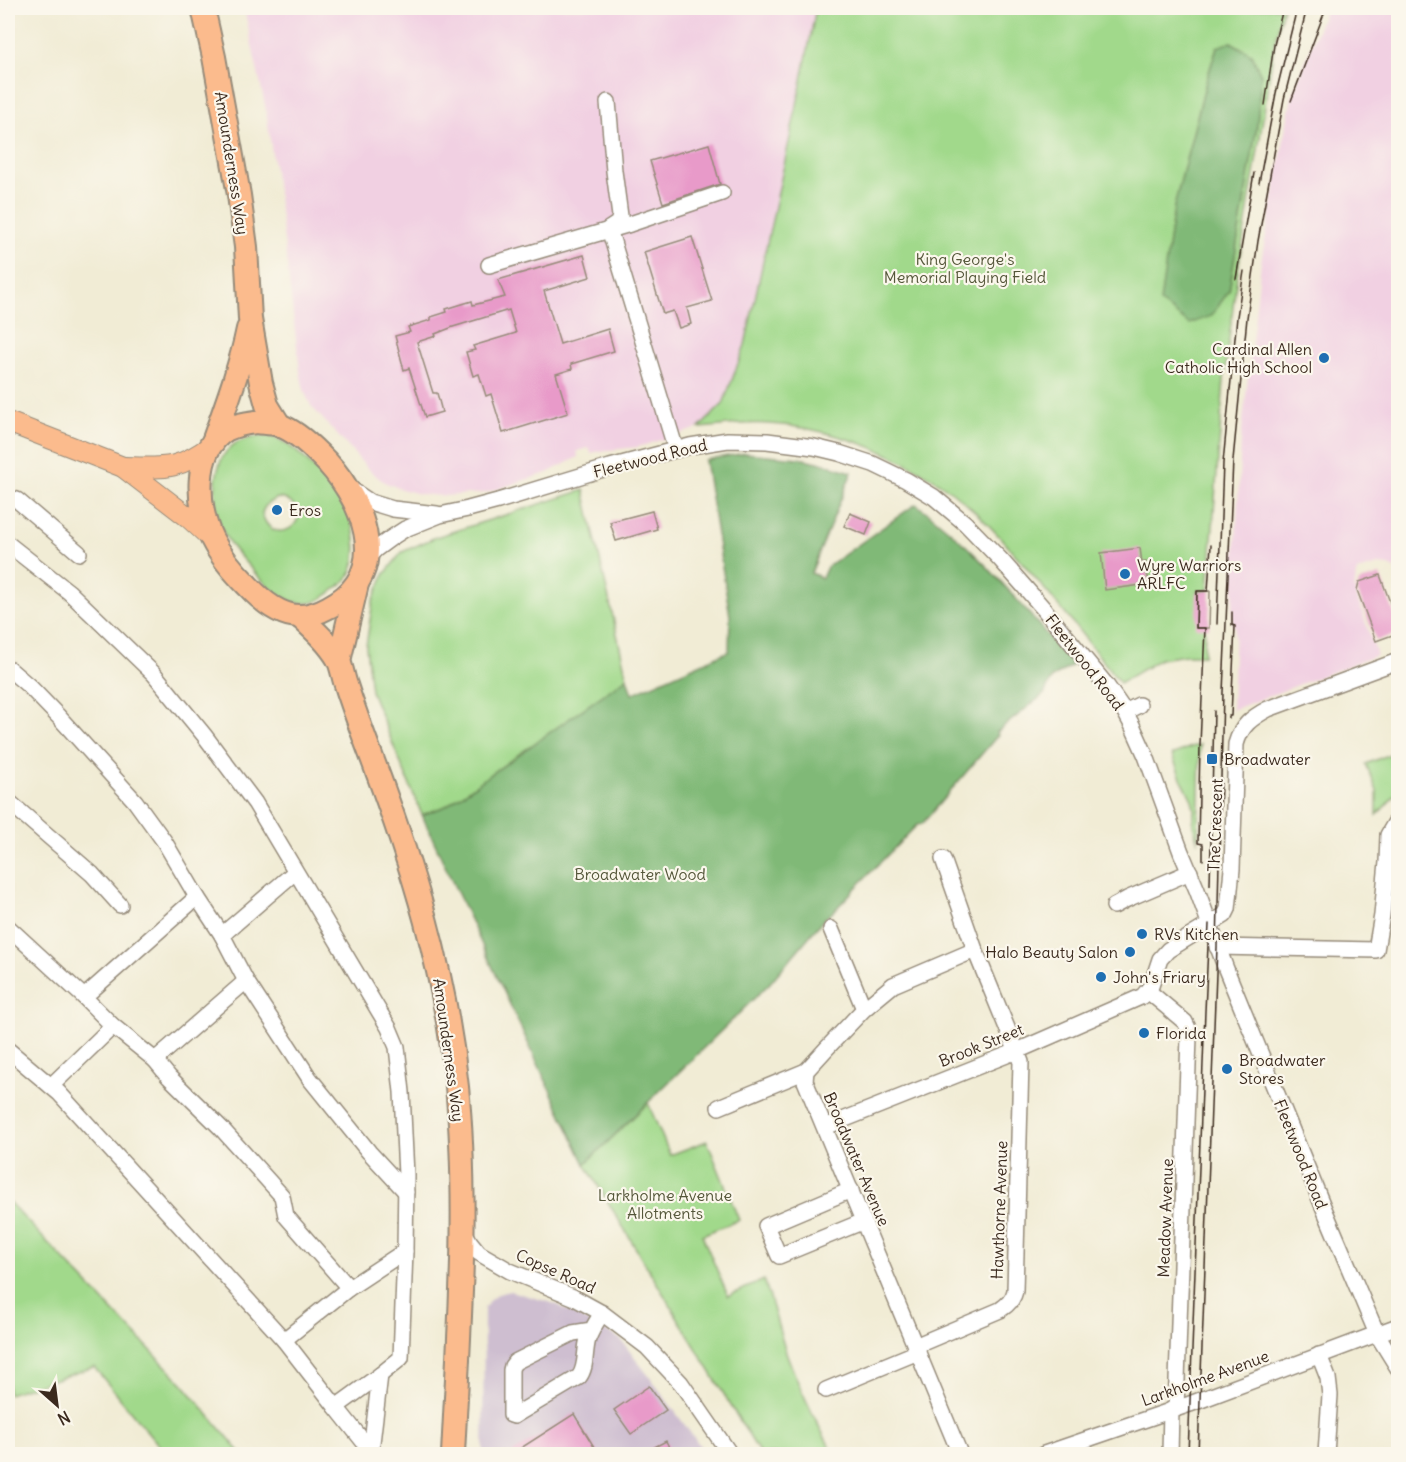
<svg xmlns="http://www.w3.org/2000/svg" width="1406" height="1462" viewBox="0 0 1406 1462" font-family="Delius,sans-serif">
<rect width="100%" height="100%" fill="#fbf7ec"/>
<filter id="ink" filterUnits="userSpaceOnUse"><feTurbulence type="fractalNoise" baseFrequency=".0167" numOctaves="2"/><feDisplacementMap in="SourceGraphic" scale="12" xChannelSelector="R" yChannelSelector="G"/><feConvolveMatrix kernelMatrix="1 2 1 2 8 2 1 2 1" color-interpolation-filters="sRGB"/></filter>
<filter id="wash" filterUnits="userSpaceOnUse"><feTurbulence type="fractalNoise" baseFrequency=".008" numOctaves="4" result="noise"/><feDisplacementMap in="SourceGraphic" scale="24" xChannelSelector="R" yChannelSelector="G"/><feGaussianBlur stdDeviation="1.35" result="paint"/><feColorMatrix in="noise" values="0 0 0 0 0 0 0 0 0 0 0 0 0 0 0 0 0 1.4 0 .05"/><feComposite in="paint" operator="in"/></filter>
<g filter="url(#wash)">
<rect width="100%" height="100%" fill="#f1ecd5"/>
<!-- built -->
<g fill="#f1d0e2">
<polygon points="244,8 816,8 797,105 745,345 723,404 699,428 638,447 600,451 591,453 589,448 577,451 578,457 547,473 485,493 443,496 420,494 401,489 384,482 369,470 311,406 304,391 300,372 284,240 266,110"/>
<polygon points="1326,8 1398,8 1398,578 1395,569 1389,566 1378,565 1357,571 1354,589 1377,655 1232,710 1235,626 1232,625 1241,439 1261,262 1292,96"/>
</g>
<!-- industrial -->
<polygon fill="#cebed0" points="510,1291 556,1304 620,1339 649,1376 706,1454 483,1454 484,1309 490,1300 498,1294"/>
<!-- green -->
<g fill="#a1d98b" stroke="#6e8254" stroke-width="1.5" fill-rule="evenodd">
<path d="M816,8H1241L1251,10L1259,8H1283L1274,45L1262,125L1237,276L1224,379L1208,591H1197L1205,628L1204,655H1186L1160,659L1120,683C1091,645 1062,609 1031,573C1004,541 976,508 941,484C886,446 807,420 740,424C726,425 713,427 699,428L723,404L745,345L797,105ZM1217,47L1261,75L1257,125L1229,291L1174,207L1206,82Z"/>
<path d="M262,436C266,436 271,436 275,438C301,448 341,495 351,521C356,536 358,555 352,570C347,582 337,588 327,595C296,619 266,586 247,564C237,553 227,542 221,527C212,506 212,461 232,446C240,439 251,438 262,436ZM278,498C285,498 290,501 295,507C309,526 270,547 262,513C265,504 270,501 278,498Z"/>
<polygon points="584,490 627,678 446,806 422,815 371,691 366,646 373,601 384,575 402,552 436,537"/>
<polygon points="1200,745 1198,843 1193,825 1194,808 1192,800 1181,778 1172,755 1191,747"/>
<polygon points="1398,751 1398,792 1377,815 1377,791 1366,764"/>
<path d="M648,1103L670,1155L707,1141L739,1220L702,1235L728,1296L764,1280C773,1304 778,1328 786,1352C799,1388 816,1422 834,1454H760L585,1164Z"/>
<polygon points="8,1201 182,1383 242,1454 166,1454 94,1367 8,1394"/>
</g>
<!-- forest -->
<g fill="#80b977" stroke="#5e724a" stroke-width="1.5">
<polygon points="1231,42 1251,54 1261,75 1257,125 1229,291 1211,316 1189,324 1160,302 1174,207 1206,82 1217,47"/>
<path d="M745,453L799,458L818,462L852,472L811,573L822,578L827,567L916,504C977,547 1024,609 1073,665L1052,678L1044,694L997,732L998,735L922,824L917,825L868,875L834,911L824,919L769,984L585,1164L451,879L422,815L446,806L627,678L632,694L729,651L730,616L705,460Z"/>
</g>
<g id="blocks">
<!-- building -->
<g fill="#e89ac9">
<polygon points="709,144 720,184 663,203 650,161"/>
<polygon points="692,237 712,301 687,308 691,324 679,328 673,311 663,314 644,252"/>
<polygon points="584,255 590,277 544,291 560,344 608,329 614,351 571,364 572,369 556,374 568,413 503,433 491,394 486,396 479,374 473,376 466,352 475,350 473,346 516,333 509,310 453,327 435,334 436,336 417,342 433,393 437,393 442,412 425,417 409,368 404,370 395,336 410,332 408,327 431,320 431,317 447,312 446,309 472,301 473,305 505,297 498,280"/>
<polygon points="652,511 657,529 616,541 610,522"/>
<polygon points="850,513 871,522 866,535 844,526"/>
<polygon points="1140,548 1142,563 1146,562 1149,584 1105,590 1101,553"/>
<polygon points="1380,575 1398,624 1398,633 1376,641 1357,590 1359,582"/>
<polygon points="1197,591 1210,591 1209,628 1196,628"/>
<polygon points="649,1386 666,1410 631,1434 614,1410"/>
<polygon points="574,1414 599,1455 510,1455"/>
<polygon points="666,1441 673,1455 639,1455"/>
</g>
</g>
</g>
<g filter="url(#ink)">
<use href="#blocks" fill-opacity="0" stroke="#968b7a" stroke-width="1.5"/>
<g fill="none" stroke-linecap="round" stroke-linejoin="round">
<!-- minor casing -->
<g stroke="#968b7a" stroke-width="18">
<g id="minor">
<polyline points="608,102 614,171 620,216 618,223 609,229"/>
<polyline points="609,229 676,450"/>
<polyline points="489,265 630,224 722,193"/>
<polyline points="349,488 370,502 393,509 437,514"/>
<polyline points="8,497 17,500 79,553"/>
<polyline points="8,544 69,592 154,674 204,735 255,803 389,1028 397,1047 402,1092 406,1175 405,1251 349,1288 284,1340 59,1093 8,1050"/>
<polyline points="366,559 376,549 391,538 405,529 440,515 468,509 498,501 610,467 690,446 728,440 767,441 814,447 839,453 873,464 906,480 934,497 965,523 1000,559 1043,608 1107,686 1125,712 1132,725 1146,756 1181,852 1197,890 1226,969 1322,1204 1377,1334 1398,1368"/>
<polyline points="8,668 30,687 58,716 135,801 164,841 197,897 222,935 246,981 310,1079 369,1152 406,1192"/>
<polyline points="1125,712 1139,705"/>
<polyline points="8,801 92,874 120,905"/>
<polyline points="1114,906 1127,899 1190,872"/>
<polyline points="8,927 84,997 113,1026 155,1060 169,1077 221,1128 282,1196 286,1216 349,1288"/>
<polyline points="831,929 864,1009"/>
<polyline points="222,935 295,872"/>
<polyline points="1217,947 1376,950 1382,915 1387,862 1388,835 1395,823 1398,820"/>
<polyline points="1148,991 1185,1022 1188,1028 1189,1037 1176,1409"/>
<polyline points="84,997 197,897"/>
<polyline points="155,1060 246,981"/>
<polyline points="51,1086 113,1026"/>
<polyline points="719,1107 806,1071"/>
<path d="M825,1127L1017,1051L1143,996L1151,986L1160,959L1168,950L1225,915L1228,909L1232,869L1236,744C1241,726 1251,718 1268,709L1398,661"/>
<polyline points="851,1190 766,1226 779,1256 864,1221"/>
<polyline points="462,1228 470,1242 479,1253 510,1271 573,1297 602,1313 647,1347 681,1383 730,1454"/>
<path d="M592,1330L573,1333L515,1362L512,1366L511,1370V1415L514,1416L517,1414L579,1377C587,1367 584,1352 588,1339C591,1330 597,1321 602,1313"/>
<polyline points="284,1340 336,1407 380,1375 401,1358 405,1251"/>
<path d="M915,1346L1000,1310C1008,1305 1013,1300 1015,1291L1021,1062L975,950L943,859"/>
<polyline points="1319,1355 1328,1378 1330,1395 1326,1454"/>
<polyline points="826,1390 918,1352"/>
<polyline points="336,1407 371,1451 380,1375"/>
<polyline points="960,1454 805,1081 806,1071 827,1048 864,1009 893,985 975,950"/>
<polyline points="1044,1454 1190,1404 1398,1326"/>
<polyline points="1170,1454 1171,1410"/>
</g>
</g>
<!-- major casing -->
<g stroke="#968b7a" stroke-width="22">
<g id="major">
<polyline points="8,422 123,467 188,517 211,538"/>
<path d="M123,467C163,468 178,471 212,445"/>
</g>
</g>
<!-- highway casing -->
<g stroke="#968b7a" stroke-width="26">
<g id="highway">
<polyline points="203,8 214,57 239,195 246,247 250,319 261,383 267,405 280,426"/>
<path d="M256,422C264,423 272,423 279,425C295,431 308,443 319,454C361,494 397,572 329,607C320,612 308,616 298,616C278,615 261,600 248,586C234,572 221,557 212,539C197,509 192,451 226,430C235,425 246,423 256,422Z"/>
<path d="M213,442C226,405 240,368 248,329"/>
<path d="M299,616C313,629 328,642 338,659C342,667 343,677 346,685C354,710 363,734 372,758C413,867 445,971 457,1087C469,1207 459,1334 453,1454"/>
<polyline points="339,661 357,584"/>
</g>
</g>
<!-- minor -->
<use href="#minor" stroke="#fff" stroke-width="15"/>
<!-- major -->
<use href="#major" stroke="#fbbb8d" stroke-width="20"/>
<!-- highway -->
<use href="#highway" stroke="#fbbb8d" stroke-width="22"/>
<!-- tram -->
<g stroke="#3b2a1e" stroke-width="1.5">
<polyline points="1291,101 1326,8"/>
<polyline points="1265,105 1274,45 1283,8"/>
<polyline points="1259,183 1276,93 1297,8"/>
<polyline points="1236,279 1254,173"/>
<polyline points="1217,624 1223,463 1237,317 1244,271"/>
<polyline points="1229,718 1229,716 1231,716 1235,626 1232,625 1232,612"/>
<polyline points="1203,860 1203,844 1198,843 1200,745 1205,628 1196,628 1197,591 1208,591 1211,545"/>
<polyline points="1210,885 1214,711"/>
<polyline points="1188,1454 1205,1011 1209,924"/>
<polyline points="1198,1454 1217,947 1223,692 1233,460 1247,318 1258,241 1284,99 1307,8"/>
</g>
</g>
</g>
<!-- markers -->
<g fill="#1f6fb2" stroke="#fbf7ec" stroke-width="2">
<circle cx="1324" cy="358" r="6"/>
<circle cx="277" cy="510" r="6"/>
<circle cx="1125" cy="574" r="6"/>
<rect x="1206" y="753" width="12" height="12" rx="3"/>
<circle cx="1142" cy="934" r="6"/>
<circle cx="1130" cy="952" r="6"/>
<circle cx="1101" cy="977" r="6"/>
<circle cx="1144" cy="1033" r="6"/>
<circle cx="1227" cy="1069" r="6"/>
</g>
<g text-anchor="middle" stroke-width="4.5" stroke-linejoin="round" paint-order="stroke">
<!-- street labels -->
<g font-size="16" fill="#3b2a1e" stroke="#fbf7ec">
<text transform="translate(232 163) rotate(81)" y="6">Amounderness Way</text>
<text transform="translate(650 458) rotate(-14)" y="6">Fleetwood Road</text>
<text transform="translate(1085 662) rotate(52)" y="6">Fleetwood Road</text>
<text transform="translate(1215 825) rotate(-88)" y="6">The Crescent</text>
<text transform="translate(981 1045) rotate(-22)" y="6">Brook Street</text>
<text transform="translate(449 1050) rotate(82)" y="6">Amounderness Way</text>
<text transform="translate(1301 1154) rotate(68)" y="6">Fleetwood Road</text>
<text transform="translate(857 1159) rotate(67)" y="6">Broadwater Avenue</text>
<text transform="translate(999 1210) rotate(-88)" y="6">Hawthorne Avenue</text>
<text transform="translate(1165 1218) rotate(-88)" y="6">Meadow Avenue</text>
<text transform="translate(556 1271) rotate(24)" y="6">Copse Road</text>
<text transform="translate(1205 1378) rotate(-20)" y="6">Larkholme Avenue</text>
</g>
<!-- park labels -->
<g font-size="16" fill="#545639" stroke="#fbf7ec">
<text x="965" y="265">King George's<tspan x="965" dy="18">Memorial Playing Field</tspan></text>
<text x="640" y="880">Broadwater Wood</text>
<text x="665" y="1201">Larkholme Avenue<tspan x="665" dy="18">Allotments</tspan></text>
</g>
<!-- poi labels -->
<g font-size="16" fill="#3b2a1e" stroke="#fbf7ec" text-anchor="start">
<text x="1312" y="355" text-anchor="end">Cardinal Allen<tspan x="1312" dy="18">Catholic High School</tspan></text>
<text x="289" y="516">Eros</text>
<text x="1137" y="571">Wyre Warriors<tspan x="1137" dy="18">ARLFC</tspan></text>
<text x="1224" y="765">Broadwater</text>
<text x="1154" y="940">RVs Kitchen</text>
<text x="1118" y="958" text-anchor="end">Halo Beauty Salon</text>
<text x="1113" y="983">John's Friary</text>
<text x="1156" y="1039">Florida</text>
<text x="1239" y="1066">Broadwater<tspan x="1239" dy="18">Stores</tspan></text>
</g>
</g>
<!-- margin -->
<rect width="1406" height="1462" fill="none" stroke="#fbf7ec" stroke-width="30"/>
<!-- north arrow -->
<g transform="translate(57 1405) rotate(152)" stroke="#fbf7ec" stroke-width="4.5" paint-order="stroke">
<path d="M0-4.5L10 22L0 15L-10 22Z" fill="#3b2a1e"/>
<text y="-9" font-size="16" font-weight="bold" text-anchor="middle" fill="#3b2a1e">N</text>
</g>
</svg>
